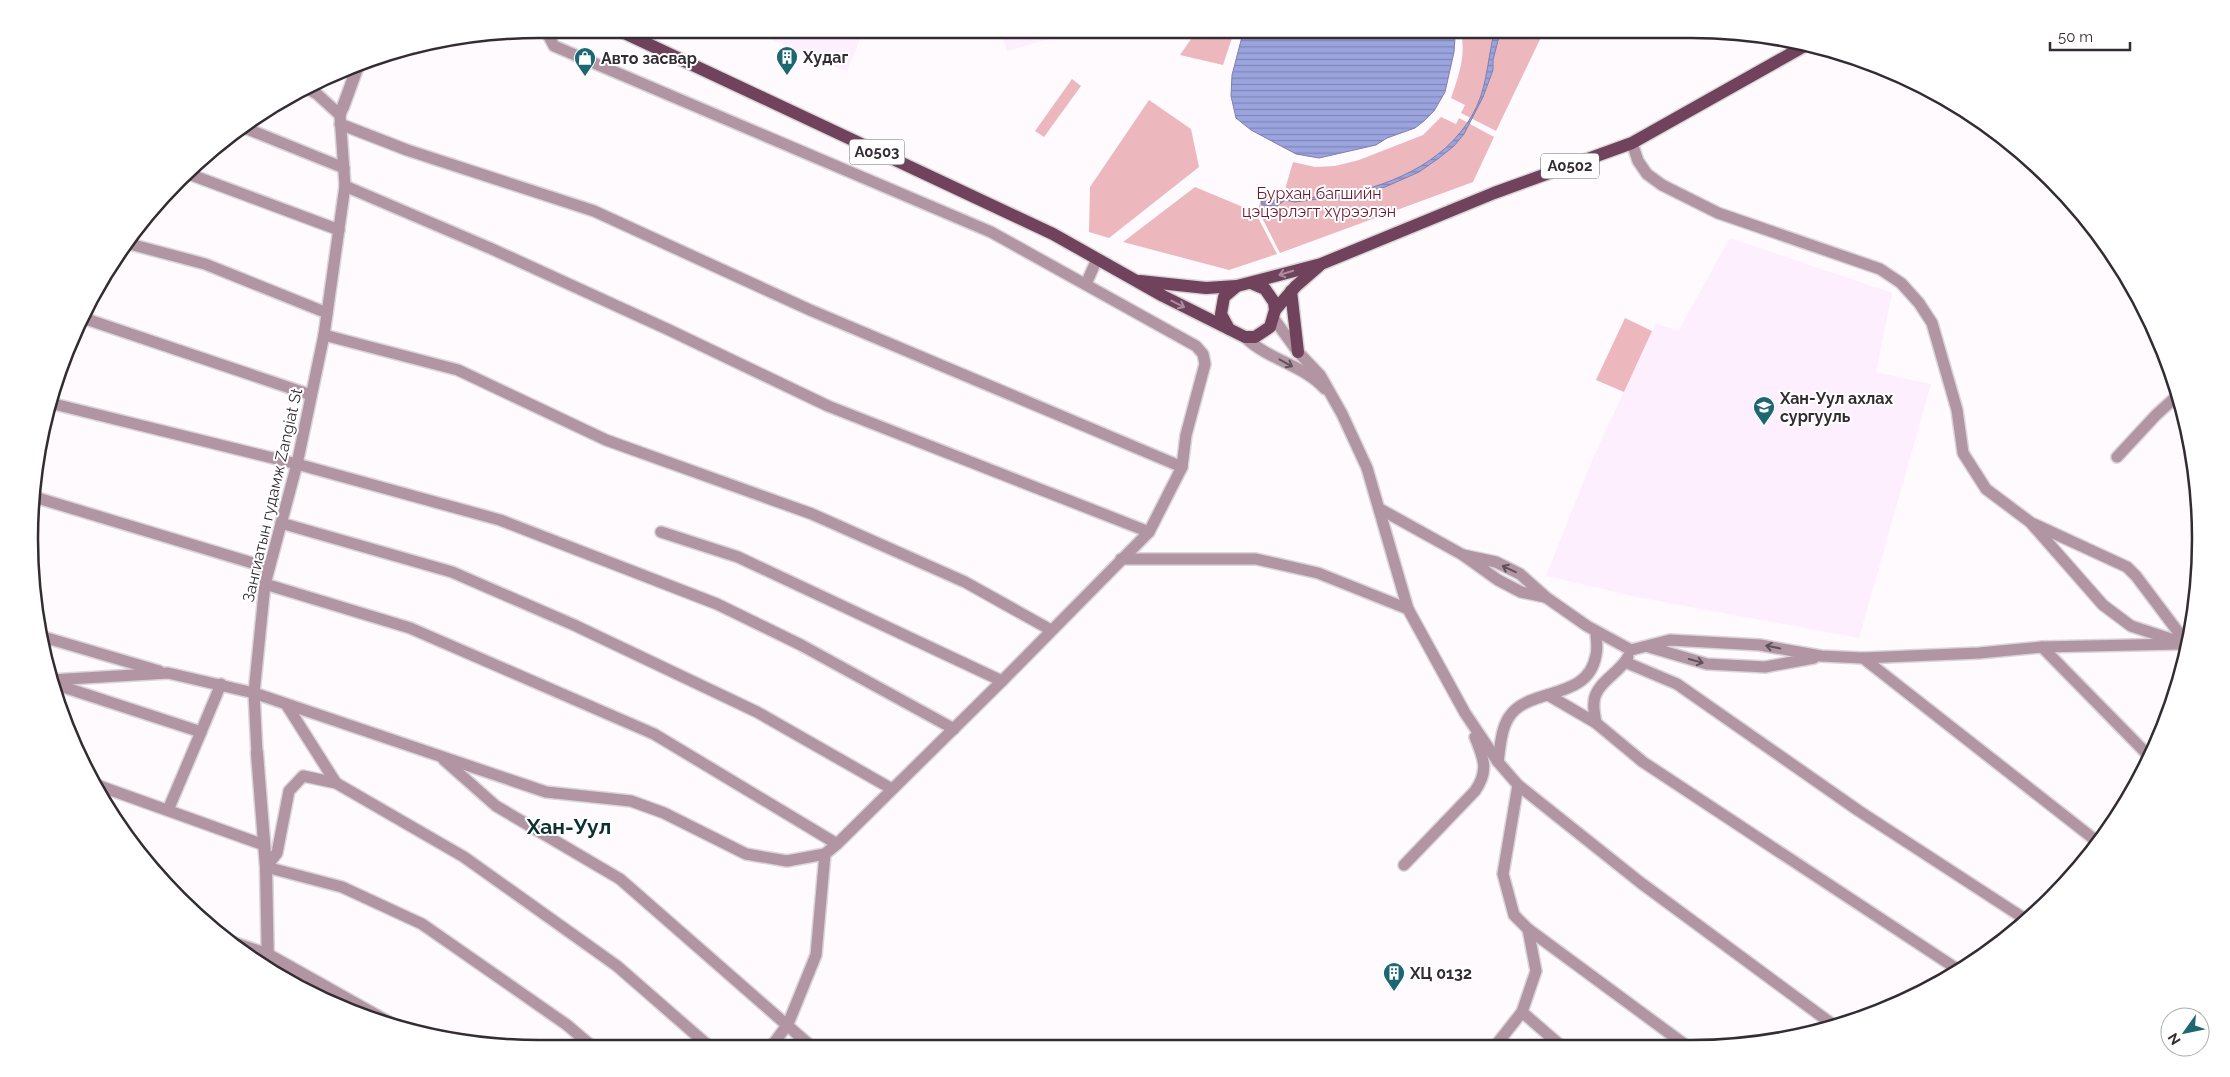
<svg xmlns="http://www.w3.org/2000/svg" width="2230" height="1077" viewBox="0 0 2230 1077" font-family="Raleway,sans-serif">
<defs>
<pattern id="water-rules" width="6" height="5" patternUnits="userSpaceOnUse" patternTransform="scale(1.25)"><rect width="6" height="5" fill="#9ca4e0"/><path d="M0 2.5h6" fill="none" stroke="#8086b6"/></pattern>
</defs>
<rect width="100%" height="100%" fill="#fefafe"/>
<!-- built -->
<g fill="#fdeffe">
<polygon points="747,29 864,29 847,72"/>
<polygon points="1000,29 1083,29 1007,51"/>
<polygon points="1730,238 1892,293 1876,372 1931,384 1859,638 1642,598 1546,576 1592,460 1656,323 1678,331"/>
</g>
<!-- park -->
<g fill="#ecb8be">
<polygon points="1198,29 1235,29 1223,65 1180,55"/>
<path d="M1460,29H1545L1496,131L1461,113L1465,105L1451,98C1459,75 1467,53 1460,29Z"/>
<polygon points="1072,79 1081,86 1044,137 1035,131"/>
<polygon points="1149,100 1191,129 1199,167 1109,238 1089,232 1090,187"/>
<polygon points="1441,117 1456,124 1459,118 1494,137 1473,182 1280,253 1258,210 1263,193 1283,196 1293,162 1315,167 1335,166 1359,160 1423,135"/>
<polygon points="1195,187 1255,212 1277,254 1229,270 1123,242"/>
<polygon points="1625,318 1652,331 1624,392 1596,380"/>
</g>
<!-- water -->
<g fill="url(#water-rules)" stroke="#7c80ac">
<polygon points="1244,29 1452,29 1455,38 1454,52 1445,92 1434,111 1424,121 1415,128 1387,138 1376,145 1319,158 1296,154 1251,130 1236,118 1231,96 1232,75"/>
<path d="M1495,29H1501L1493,60V70L1483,97L1464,134L1454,146L1439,158L1419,172L1385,187L1334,200L1325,198L1295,202L1285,200L1277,206L1262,205L1261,201C1266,201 1271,201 1276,200C1279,199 1283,195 1286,195C1293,195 1300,200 1308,199C1313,198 1318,195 1323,194C1329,194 1335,196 1342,195C1396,184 1452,159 1477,106C1488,81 1488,55 1495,29Z"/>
</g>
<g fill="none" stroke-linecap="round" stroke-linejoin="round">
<!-- minor casing -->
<g stroke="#d9d5d9" stroke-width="14">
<g id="minor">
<polyline points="305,87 317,94 340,115"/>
<polyline points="340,124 407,150 594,211 810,310 1182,467"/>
<polyline points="240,126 344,168"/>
<polyline points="1632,143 1638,161 1647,174 1662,185 1718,213 1880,269 1901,283 1919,303 1932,323 1957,410 1963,453 1986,489 2030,522 2103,605 2131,626 2189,645"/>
<polyline points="186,173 339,230"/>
<polyline points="345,186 492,249 667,329 828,406 1149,532"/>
<polyline points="126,243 205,264 327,313"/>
<polyline points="1086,284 1097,259"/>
<polyline points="80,317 311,395"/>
<polyline points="1274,319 1298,352 1320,375 1342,414 1367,468 1408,609 1465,713 1498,762 1518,785 1641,883 1832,1024"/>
<polyline points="324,335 458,370 606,440 812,514 965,582 1051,630"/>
<path d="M1245,337C1268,360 1304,365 1325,389"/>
<polyline points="50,403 297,464 500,520 717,604 801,645 954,729"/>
<polyline points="2117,457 2156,415 2178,395"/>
<polyline points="31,496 269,568"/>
<polyline points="1380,509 1463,555 1498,580 1521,592 1545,597"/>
<polyline points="281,523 452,572 574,625 757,712 892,789"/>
<polyline points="2034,524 2127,567 2136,576 2188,645"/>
<polyline points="661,532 738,557 1002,681"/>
<polyline points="1463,555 1496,562 1520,574 1547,598 1587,626 1631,650 1670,640 1760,645 1821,656 1863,658 1979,653 2042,647 2178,644"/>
<polyline points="1121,559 1256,559 1318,573 1408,609"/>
<polyline points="265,584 410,628 654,734 837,844"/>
<polyline points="40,636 159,671"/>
<polyline points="1649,647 1707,664 1765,667 1814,658"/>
<polyline points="2042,647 2149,756"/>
<polyline points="1863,658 2099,843"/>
<polyline points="1625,662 1677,684 1859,811 2025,919"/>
<polyline points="51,680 168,673 254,693 546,792 631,801 664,813 746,854 787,861 825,854 837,844 1002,681 1149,532 1182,467 1186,435 1205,364 1203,354 1196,346 991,232 554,46 545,29"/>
<polyline points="51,683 201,732 168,810"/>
<polyline points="1548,695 1596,723 1643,762 1957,969"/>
<polyline points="286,704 336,783"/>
<path d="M1596,723C1595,716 1593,709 1594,702C1595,683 1620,673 1628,657"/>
<polyline points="201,732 221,684"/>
<polyline points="257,753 254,693 265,584 297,464 324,335 345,186 340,115 343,107"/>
<polyline points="444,760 496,806 620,879 812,1047"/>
<path d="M1498,762C1500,748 1501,729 1509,717C1529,686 1588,702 1596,655C1598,648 1596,639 1596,632"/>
<polyline points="94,784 264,845"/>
<polyline points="1518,785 1503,874 1514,915 1528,929 1684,1044"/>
<path d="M1404,865L1475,791C1489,771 1484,759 1475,737"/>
<polyline points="1528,929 1536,971 1522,1012 1560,1045"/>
<polyline points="226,940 268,954 396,1026"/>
<polyline points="1496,1045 1522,1012"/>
<polyline points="771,1047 788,1024 816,955 825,854"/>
<polyline points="594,1048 567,1025 422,924 342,887 266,867 277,853 289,791 303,776 336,783 464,857 617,966 711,1048"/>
</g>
</g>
<!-- tertiary casing -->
<g stroke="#d9d5d9" stroke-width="15">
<g id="tertiary">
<polyline points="343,107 359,63"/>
<polyline points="257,753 266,867 268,969"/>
</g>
</g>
<!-- primary casing -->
<g stroke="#d9d5d9" stroke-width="15">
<g id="primary">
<polyline points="616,29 1053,234 1163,296 1229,329"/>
<polyline points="1140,281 1206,288 1237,286"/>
<polyline points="1251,283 1265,289 1274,302 1275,310 1270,327 1255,337 1245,337 1229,329 1221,314 1224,297 1237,286 1321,264 1494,193 1632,143 1808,44"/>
<polyline points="1291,291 1298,352"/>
<polyline points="1275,310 1296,286 1319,266"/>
</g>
</g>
<!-- minor -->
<use href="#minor" stroke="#b295a3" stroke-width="11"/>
<!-- tertiary -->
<use href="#tertiary" stroke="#b295a3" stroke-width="12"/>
<!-- primary -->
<use href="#primary" stroke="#71425b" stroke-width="12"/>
</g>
<!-- one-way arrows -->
<defs><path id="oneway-shaft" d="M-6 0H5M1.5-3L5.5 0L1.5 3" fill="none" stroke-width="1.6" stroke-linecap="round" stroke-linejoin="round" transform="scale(1.25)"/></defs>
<g stroke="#aa8e9d">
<use href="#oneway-shaft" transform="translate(1286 273) rotate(163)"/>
<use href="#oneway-shaft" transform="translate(1178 304) rotate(27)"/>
</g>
<g stroke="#5f515a">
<use href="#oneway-shaft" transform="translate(1286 363) rotate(29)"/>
<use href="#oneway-shaft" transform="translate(1509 569) rotate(-155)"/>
<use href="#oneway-shaft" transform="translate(1773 647) rotate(-169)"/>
<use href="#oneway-shaft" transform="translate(1696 661) rotate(15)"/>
</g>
<!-- icons -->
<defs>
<g id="building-pin" transform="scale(1.125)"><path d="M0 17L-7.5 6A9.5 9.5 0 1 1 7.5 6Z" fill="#1c6771" stroke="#fff"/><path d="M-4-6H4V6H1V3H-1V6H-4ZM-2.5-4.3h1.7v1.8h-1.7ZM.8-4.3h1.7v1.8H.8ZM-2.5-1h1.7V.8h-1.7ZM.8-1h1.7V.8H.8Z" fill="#fff"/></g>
<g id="shop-pin" transform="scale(1.125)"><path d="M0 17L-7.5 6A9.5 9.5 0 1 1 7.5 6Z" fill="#1c6771" stroke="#fff"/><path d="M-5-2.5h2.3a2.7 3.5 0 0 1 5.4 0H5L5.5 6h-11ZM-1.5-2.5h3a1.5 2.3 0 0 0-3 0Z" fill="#fff"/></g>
<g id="school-pin" transform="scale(1.125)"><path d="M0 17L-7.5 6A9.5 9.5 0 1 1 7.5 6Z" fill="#1c6771" stroke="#fff"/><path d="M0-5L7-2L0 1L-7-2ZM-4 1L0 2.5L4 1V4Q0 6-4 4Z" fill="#fff"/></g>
</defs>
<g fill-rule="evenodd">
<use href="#building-pin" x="787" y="57"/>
<use href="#shop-pin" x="585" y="58"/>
<use href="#school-pin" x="1764" y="407"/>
<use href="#building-pin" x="1394" y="973"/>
</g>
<g text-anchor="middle" stroke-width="4" stroke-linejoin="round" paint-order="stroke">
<!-- shield labels -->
<g fill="#fff" stroke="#706b70" stroke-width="1">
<rect x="849.5" y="139.5" width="55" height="25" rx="4"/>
<rect x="1541" y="153.5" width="58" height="25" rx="4"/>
</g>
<g font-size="15" font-weight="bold" fill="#332c33">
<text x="877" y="157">A0503</text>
<text x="1570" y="171">A0502</text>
</g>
<!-- poi labels -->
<g font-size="16" font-weight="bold" fill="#332c33" stroke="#fff" text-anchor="start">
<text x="803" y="63">Худаг</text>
<text x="601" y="64">Авто засвар</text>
<text x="1780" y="404">Хан-Уул ахлах<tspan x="1780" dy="18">сургууль</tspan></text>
<text x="1410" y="979">ХЦ 0132</text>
</g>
<!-- park labels -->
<g font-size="16" fill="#6d192f" stroke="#fff">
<text x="1319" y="199">Бурхан багшийн<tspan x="1319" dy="18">цэцэрлэгт хүрээлэн</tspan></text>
</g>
<!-- street labels -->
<g font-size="16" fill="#332c33" stroke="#fff">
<text transform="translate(272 495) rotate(-77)" y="6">Зангиатын гудамж Zangiat St</text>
</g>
<!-- district labels -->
<g font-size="21" font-weight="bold" fill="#0d3035" stroke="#fff">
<text x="569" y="834">Хан-Уул</text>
</g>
</g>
<!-- crop -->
<path d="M0 0H2230V1077H0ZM539 38H1691A501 501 0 0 1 2192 539V539A501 501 0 0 1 1691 1040H539A501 501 0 0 1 38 539V539A501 501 0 0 1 539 38Z" fill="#fff" fill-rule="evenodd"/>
<path fill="none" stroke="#332c33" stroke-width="2.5" d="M539 38H1691A501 501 0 0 1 2192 539V539A501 501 0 0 1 1691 1040H539A501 501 0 0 1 38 539V539A501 501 0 0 1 539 38Z"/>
<!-- north arrow -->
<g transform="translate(2185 1032) rotate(237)"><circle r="24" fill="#ffffff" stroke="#adabad"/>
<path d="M0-4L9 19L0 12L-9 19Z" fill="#1c6771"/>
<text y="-8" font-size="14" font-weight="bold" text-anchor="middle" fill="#332c33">N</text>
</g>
<!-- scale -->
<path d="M2050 42v8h80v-8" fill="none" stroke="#332c33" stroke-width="2.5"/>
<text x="2058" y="42" font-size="15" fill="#332c33" stroke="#ffffff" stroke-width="4" paint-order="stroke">50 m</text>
</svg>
